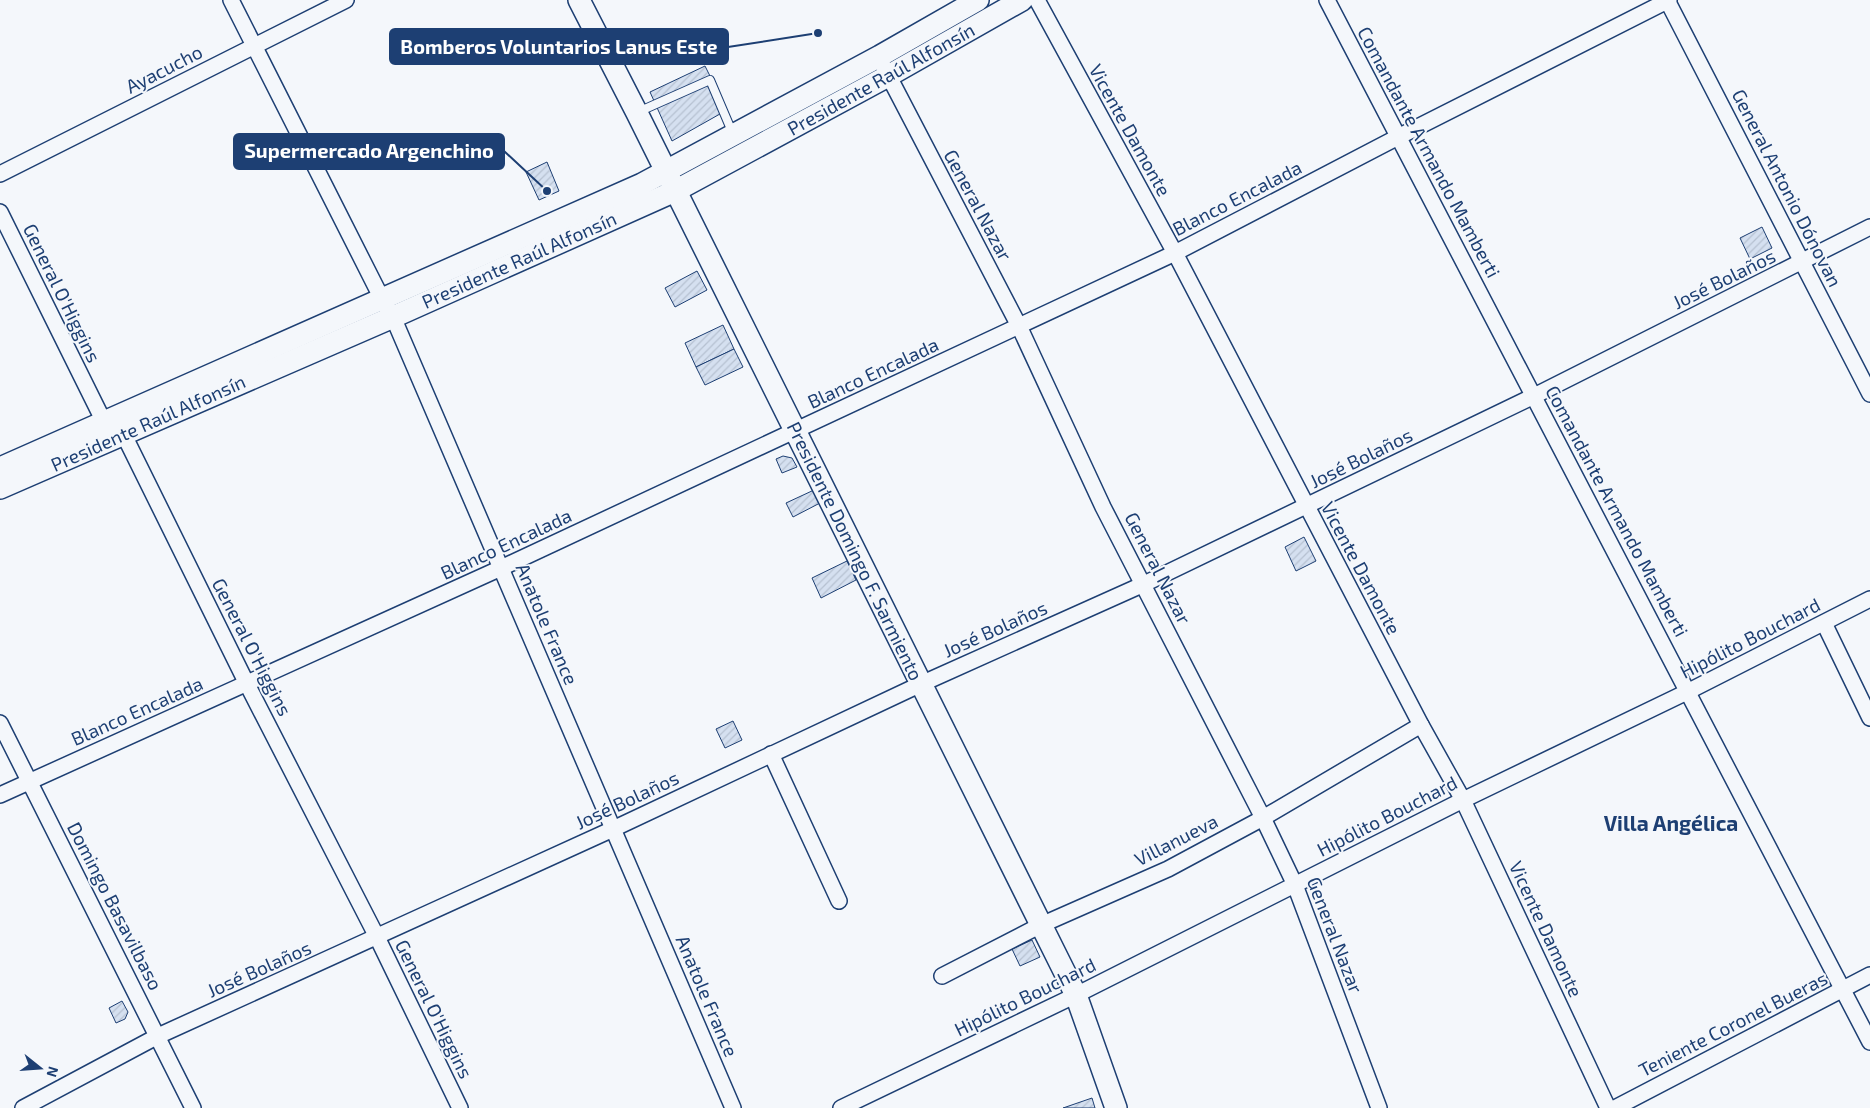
<svg xmlns="http://www.w3.org/2000/svg" width="1870" height="1108" viewBox="0 0 1870 1108" font-family="'Exo 2',sans-serif">
<defs>
<pattern id="building-hatch" width="6" height="6" patternUnits="userSpaceOnUse" patternTransform="scale(1.25)"><rect width="6" height="6" fill="#d5e0f0"/><path d="M-1 1l2-2M0 6l6-6M5 7l2-2" fill="none" stroke="#b6c1d1"/></pattern>
</defs>
<rect width="100%" height="100%" fill="#f4f7fb"/>
<!-- building -->
<g fill="url(#building-hatch)" stroke="#1d3f73">
<polygon points="705,66 727,110 672,141 650,92"/>
<polygon points="547,162 559,191 539,200 526,172"/>
<polygon points="1762,227 1772,248 1750,259 1740,238"/>
<polygon points="697,271 707,290 675,307 665,288"/>
<polygon points="723,325 734,349 696,367 685,343"/>
<polygon points="734,349 743,367 705,385 696,367"/>
<polygon points="783,456 792,458 797,467 782,473 776,459"/>
<polygon points="814,490 820,503 793,517 786,503"/>
<polygon points="1304,537 1316,561 1296,571 1285,547"/>
<polygon points="847,561 856,580 821,598 812,578"/>
<polygon points="733,721 742,740 725,748 716,729"/>
<polygon points="1032,940 1040,957 1020,966 1012,949"/>
<polygon points="122,1001 128,1012 125,1019 116,1023 109,1008"/>
<polygon points="1092,1098 1095,1108 1063,1108"/>
</g>
<g fill="none" stroke-linecap="round" stroke-linejoin="round">
<!-- lane casing -->
<g stroke="#1d3f73" stroke-width="10">
<polyline id="lane" points="638,112 710,80 733,134"/>
</g>
<!-- street casing -->
<g stroke="#1d3f73" stroke-width="18">
<g id="street">
<polyline points="231,0 382,299 393,317 733,1108"/>
<polyline points="1037,0 1175,253 1421,725 1463,800 1608,1108"/>
<polyline points="1327,0 1870,1042"/>
<polyline points="1667,0 1870,394"/>
<polyline points="884,67 1019,326 1103,507 1263,818 1295,885 1379,1108"/>
<polyline points="0,174 346,0"/>
<polyline points="0,212 104,422 123,433 247,684 377,937 460,1108"/>
<polyline points="1824,623 1870,718"/>
<polyline points="0,723 193,1108"/>
<polyline points="771,754 839,901"/>
<polyline points="0,795 501,568 1175,253 1398,137 1669,0"/>
<polyline points="942,976 1041,925 1168,869 1263,818 1421,725"/>
<polyline points="23,1108 158,1036 613,829 921,684 1144,584 1534,396 1870,227"/>
<polyline points="841,1108 1076,995 1463,800 1689,691 1870,599"/>
<polyline points="1615,1108 1870,975"/>
</g>
</g>
<!-- secondary casing -->
<g stroke="#1d3f73" stroke-width="24">
<g id="secondary">
<polyline points="579,0 637,113 1076,995 1116,1108"/>
<polyline points="0,468 642,184 880,56 978,0"/>
<polyline points="0,488 393,317 675,191 888,76 1022,0"/>
</g>
</g>
<!-- lane -->
<use href="#lane" stroke="#f4f7fb" stroke-width="8"/>
<!-- street -->
<use href="#street" stroke="#f4f7fb" stroke-width="15"/>
<!-- secondary -->
<use href="#secondary" stroke="#f4f7fb" stroke-width="21"/>
</g>
<g text-anchor="middle" stroke-width="4" stroke-linejoin="round" paint-order="stroke">
<!-- street labels -->
<g font-size="19" fill="#1d3f73" stroke="#f4f7fb">
<text transform="translate(164 69) rotate(-27)" y="7">Ayacucho</text>
<text transform="translate(881 79) rotate(-29)" y="7">Presidente Raúl Alfonsín</text>
<text transform="translate(1130 130) rotate(61)" y="7">Vicente Damonte</text>
<text transform="translate(1429 152) rotate(62)" y="7">Comandante Armando Mamberti</text>
<text transform="translate(1787 188) rotate(63)" y="7">General Antonio Dónovan</text>
<text transform="translate(1237 198) rotate(-27)" y="7">Blanco Encalada</text>
<text transform="translate(978 205) rotate(62)" y="7">General Nazar</text>
<text transform="translate(519 260) rotate(-24)" y="7">Presidente Raúl Alfonsín</text>
<text transform="translate(1724 279) rotate(-26)" y="7">José Bolaños</text>
<text transform="translate(62 293) rotate(64)" y="7">General O'Higgins</text>
<text transform="translate(873 373) rotate(-25)" y="7">Blanco Encalada</text>
<text transform="translate(148 423) rotate(-24)" y="7">Presidente Raúl Alfonsín</text>
<text transform="translate(1361 458) rotate(-26)" y="7">José Bolaños</text>
<text transform="translate(1617 511) rotate(62)" y="7">Comandante Armando Mamberti</text>
<text transform="translate(506 544) rotate(-25)" y="7">Blanco Encalada</text>
<text transform="translate(855 551) rotate(64)" y="7">Presidente Domingo F. Sarmiento</text>
<text transform="translate(1158 568) rotate(63)" y="7">General Nazar</text>
<text transform="translate(1361 568) rotate(62)" y="7">Vicente Damonte</text>
<text transform="translate(547 624) rotate(67)" y="7">Anatole France</text>
<text transform="translate(995 629) rotate(-24)" y="7">José Bolaños</text>
<text transform="translate(1750 638) rotate(-27)" y="7">Hipólito Bouchard</text>
<text transform="translate(252 647) rotate(63)" y="7">General O'Higgins</text>
<text transform="translate(137 711) rotate(-24)" y="7">Blanco Encalada</text>
<text transform="translate(627 800) rotate(-25)" y="7">José Bolaños</text>
<text transform="translate(1387 816) rotate(-27)" y="7">Hipólito Bouchard</text>
<text transform="translate(1176 840) rotate(-27)" y="7">Villanueva</text>
<text transform="translate(115 906) rotate(63)" y="7">Domingo Basavilbaso</text>
<text transform="translate(1546 929) rotate(65)" y="7">Vicente Damonte</text>
<text transform="translate(1335 935) rotate(69)" y="7">General Nazar</text>
<text transform="translate(259 969) rotate(-24)" y="7">José Bolaños</text>
<text transform="translate(707 996) rotate(67)" y="7">Anatole France</text>
<text transform="translate(1025 997) rotate(-26)" y="7">Hipólito Bouchard</text>
<text transform="translate(434 1009) rotate(64)" y="7">General O'Higgins</text>
<text transform="translate(1733 1024) rotate(-27)" y="7">Teniente Coronel Bueras</text>
</g>
<!-- quarter labels -->
<g font-size="21" font-weight="bold" fill="#1d3f73" stroke="#f4f7fb">
<text x="1671" y="831">Villa Angélica</text>
</g>
</g>
<!-- callouts -->
<path fill="none" stroke="#1d3f73" stroke-width="2" d="M818 33L728 47M547 191L504 151"/>
<g fill="#1d3f73" stroke="#f4f7fb" stroke-width="2">
<circle cx="818" cy="33" r="5"/>
<circle cx="547" cy="191" r="5"/>
</g>
<g fill="#1d3f73" stroke="#1d3f73" stroke-width="2">
<rect x="390" y="29" width="338" height="35" rx="5"/>
<rect x="234" y="134" width="270" height="35" rx="5"/>
</g>
<g font-size="20" text-anchor="middle" font-weight="bold" fill="#fff">
<text x="559" y="54">Bomberos Voluntarios Lanus Este</text>
<text x="369" y="158">Supermercado Argenchino</text>
</g>
<!-- north arrow -->
<g transform="translate(40 1068) rotate(107)" stroke="#f4f7fb" stroke-width="4" paint-order="stroke">
<path d="M0-4L9 19L0 12L-9 19Z" fill="#1d3f73"/>
<text y="-8" font-size="14" font-weight="bold" text-anchor="middle" fill="#1d3f73">N</text>
</g>
</svg>
